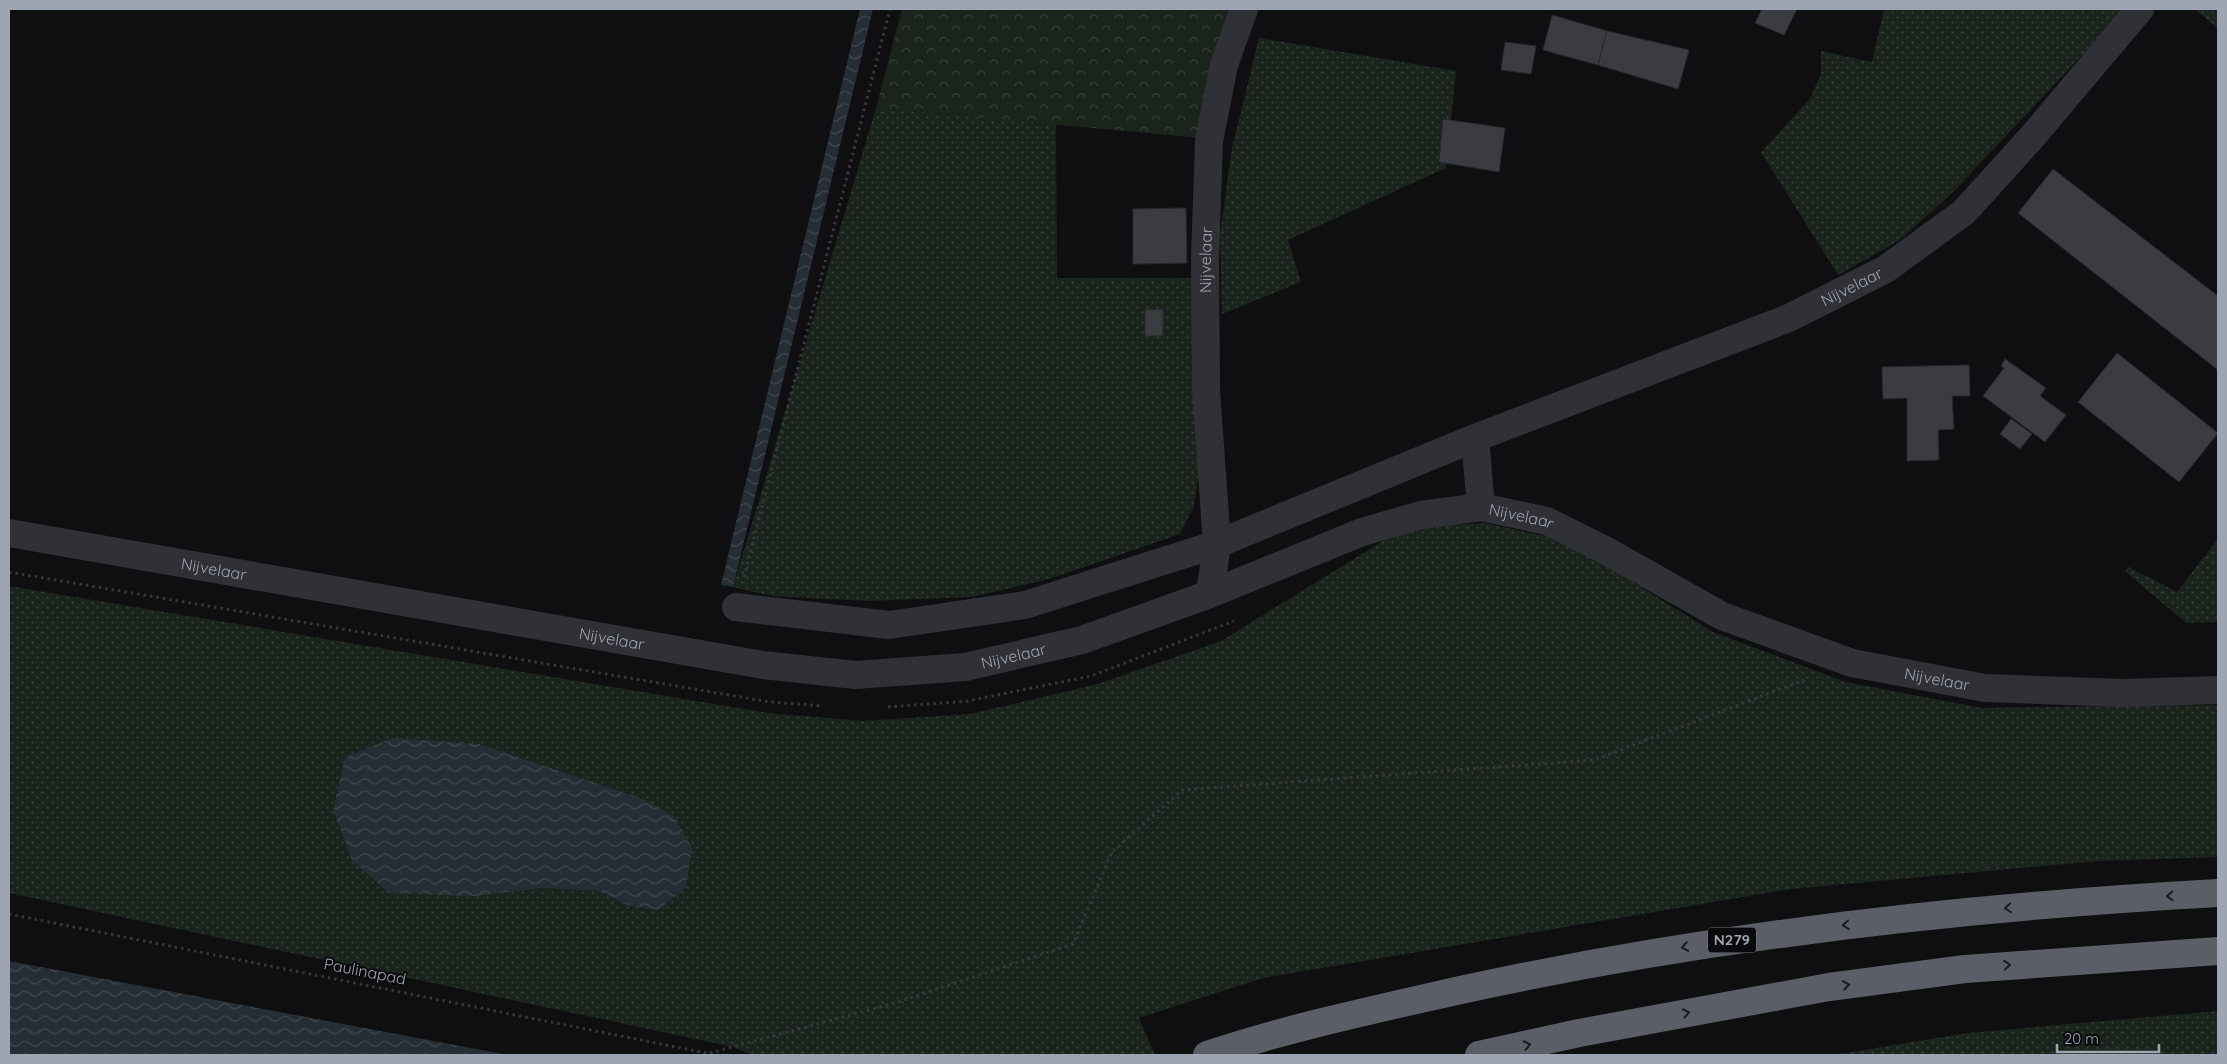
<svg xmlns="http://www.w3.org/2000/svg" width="2227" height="1064" viewBox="0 0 2227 1064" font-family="Quicksand,sans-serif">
<defs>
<pattern id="grass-dots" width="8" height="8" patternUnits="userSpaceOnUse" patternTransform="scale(1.25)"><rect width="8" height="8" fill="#1b231d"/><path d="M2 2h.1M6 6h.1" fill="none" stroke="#39403b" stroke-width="1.8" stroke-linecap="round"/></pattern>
<pattern id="forest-crowns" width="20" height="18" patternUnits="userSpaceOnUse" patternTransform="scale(1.25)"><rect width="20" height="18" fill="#1b231d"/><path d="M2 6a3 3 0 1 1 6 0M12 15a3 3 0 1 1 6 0" fill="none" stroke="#39403b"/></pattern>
<pattern id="water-waves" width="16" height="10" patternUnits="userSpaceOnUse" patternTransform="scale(1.25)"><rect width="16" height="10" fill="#252d35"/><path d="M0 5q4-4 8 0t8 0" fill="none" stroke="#414850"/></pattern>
</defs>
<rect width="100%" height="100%" fill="#0f0f11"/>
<!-- grass -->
<g fill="url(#grass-dots)" fill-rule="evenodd">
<polygon points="1884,9 2126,9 1950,195 1900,240 1838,275 1761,152 1810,99 1821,73 1821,51 1872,62"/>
<polygon points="2194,9 2218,9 2218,28"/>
<polygon points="1259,38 1456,71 1446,168 1288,240 1301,282 1222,314 1220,235 1232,148"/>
<polygon points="876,108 1056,124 1057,278 1195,278 1201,458 1194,506 1180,534 1049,579 971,597 866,601 772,596 733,587"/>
<path d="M1484,523L1545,536L1599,561L1713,632L1846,682L1982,708L2218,705V857L2098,861L1791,889L1263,978L1139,1018L1155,1055H752L733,1047L9,893V586L768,713L863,721L970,714L1098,684L1221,641L1386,539L1438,525ZM345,757L627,905L599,891L542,888L477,896L352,860L333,810Z"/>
<polygon points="2218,539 2218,622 2186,623 2125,571 2129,567 2177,592"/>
<polygon points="2218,1011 2218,1055 1834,1055 1967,1033"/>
</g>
<!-- forest -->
<polygon fill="url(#forest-crowns)" points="902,9 1236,9 1201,138 876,108"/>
<!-- water -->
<g fill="url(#water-waves)">
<polygon points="860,9 873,9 733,587 721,585"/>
<polygon points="393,738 479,744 646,800 675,817 692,848 686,888 658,910 627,905 599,891 542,888 477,896 389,893 352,860 333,810 345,757"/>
<polygon points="9,961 508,1055 9,1055"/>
</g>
<!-- building -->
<g fill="#3b3c41" stroke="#29292d">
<polygon points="1762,9 1797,9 1784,35 1755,23"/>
<polygon points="1552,15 1607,31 1598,65 1543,50"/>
<polygon points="1607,31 1689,50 1678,89 1598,65"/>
<polygon points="1505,42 1536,46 1531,74 1501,70"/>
<polygon points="1443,119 1505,128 1499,172 1439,162"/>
<polygon points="2053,169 2218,296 2218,370 2018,213"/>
<polygon points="1186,208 1187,263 1133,264 1133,209"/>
<polygon points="1163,309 1163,336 1145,336 1145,310"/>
<polygon points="2117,353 2218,433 2179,482 2078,402"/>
<polygon points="2005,359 2046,388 2040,396 2066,415 2045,442 1983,396 2004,368 2001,366"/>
<polygon points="1969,365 1970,396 1952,396 1954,429 1938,430 1939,460 1907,461 1907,398 1883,399 1882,367"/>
<polygon points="2011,419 2032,434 2020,449 2000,434"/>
</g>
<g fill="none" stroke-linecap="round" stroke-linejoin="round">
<!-- path -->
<g stroke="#36383d" stroke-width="3" stroke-dasharray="2.5 4" stroke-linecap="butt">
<polyline points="9,572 770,702 822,706"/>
<polyline points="744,577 890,9"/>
<polyline points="888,707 968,701 1091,676 1234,621"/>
<polyline points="9,914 716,1055"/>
<polyline points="710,1053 895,1003 1073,944 1112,852 1182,790 1594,760 1804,680"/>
</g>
<!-- street -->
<g stroke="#303136" stroke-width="28">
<polyline points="1475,438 1481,507"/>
<path id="s1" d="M9,533L763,665L855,675L965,667L1082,640L1210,594L1362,532L1421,515L1481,507L1547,521L1605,550L1722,616L1852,663L1985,688L2123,693L2218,690"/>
<path id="s2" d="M1210,594L1217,544L1206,390L1205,259L1209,141L1224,65L1244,9"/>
<path id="s3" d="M736,607L889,625L1025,605L1217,544L1475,438L1789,318L1886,269L1964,212L2032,137L2140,9"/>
</g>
<!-- highway -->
<g stroke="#5c5e67" stroke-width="28">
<path d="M1207,1055C1288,1028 1372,1010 1456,991C1707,936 1962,907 2218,893"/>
<polyline points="1479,1055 1579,1033 1829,987 1965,969 2218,951"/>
</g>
</g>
<!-- one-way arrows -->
<defs><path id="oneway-chevron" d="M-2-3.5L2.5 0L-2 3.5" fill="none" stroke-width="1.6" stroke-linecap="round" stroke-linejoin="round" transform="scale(1.25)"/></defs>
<g stroke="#1a1b1e">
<use href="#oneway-chevron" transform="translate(2170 896) rotate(177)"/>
<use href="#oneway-chevron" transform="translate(2008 908) rotate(175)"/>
<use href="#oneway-chevron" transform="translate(1846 925) rotate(174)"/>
<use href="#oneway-chevron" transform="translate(1685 947) rotate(170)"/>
<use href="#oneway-chevron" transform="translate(2007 965) rotate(-5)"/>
<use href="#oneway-chevron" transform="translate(1846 985) rotate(-8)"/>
<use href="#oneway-chevron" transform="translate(1686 1013) rotate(-11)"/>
<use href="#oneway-chevron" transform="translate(1527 1045) rotate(-12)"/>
</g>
<g text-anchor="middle" stroke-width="4" stroke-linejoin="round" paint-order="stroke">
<!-- shield labels -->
<rect fill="#0a0a0c" stroke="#727681" stroke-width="1" x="1708" y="927.5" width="48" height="25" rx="4"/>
<g font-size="15" font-weight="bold" fill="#9fa4b3">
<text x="1732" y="945">N279</text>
</g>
<!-- street labels -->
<g font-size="16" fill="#9fa4b3" stroke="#0a0a0c">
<text dy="6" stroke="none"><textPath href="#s2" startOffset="335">Nijvelaar</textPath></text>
<text dy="6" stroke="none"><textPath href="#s3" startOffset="1178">Nijvelaar</textPath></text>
<text dy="6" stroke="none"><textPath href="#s1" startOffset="1552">Nijvelaar</textPath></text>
<text dy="6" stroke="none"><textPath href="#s1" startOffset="208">Nijvelaar</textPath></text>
<text dy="6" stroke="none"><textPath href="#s1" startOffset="612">Nijvelaar</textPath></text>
<text dy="6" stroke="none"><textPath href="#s1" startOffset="1018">Nijvelaar</textPath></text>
<text dy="6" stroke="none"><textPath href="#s1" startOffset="2002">Nijvelaar</textPath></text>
<text transform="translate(365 971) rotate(11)" y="6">Paulinapad</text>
</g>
</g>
<!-- border -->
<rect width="2227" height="1064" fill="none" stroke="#9fa4b3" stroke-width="20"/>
<!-- scale -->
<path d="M2057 1044v8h102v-8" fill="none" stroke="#9fa4b3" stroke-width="2.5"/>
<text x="2064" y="1044" font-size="15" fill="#9fa4b3" stroke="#0a0a0c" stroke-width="4" paint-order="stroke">20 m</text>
</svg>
